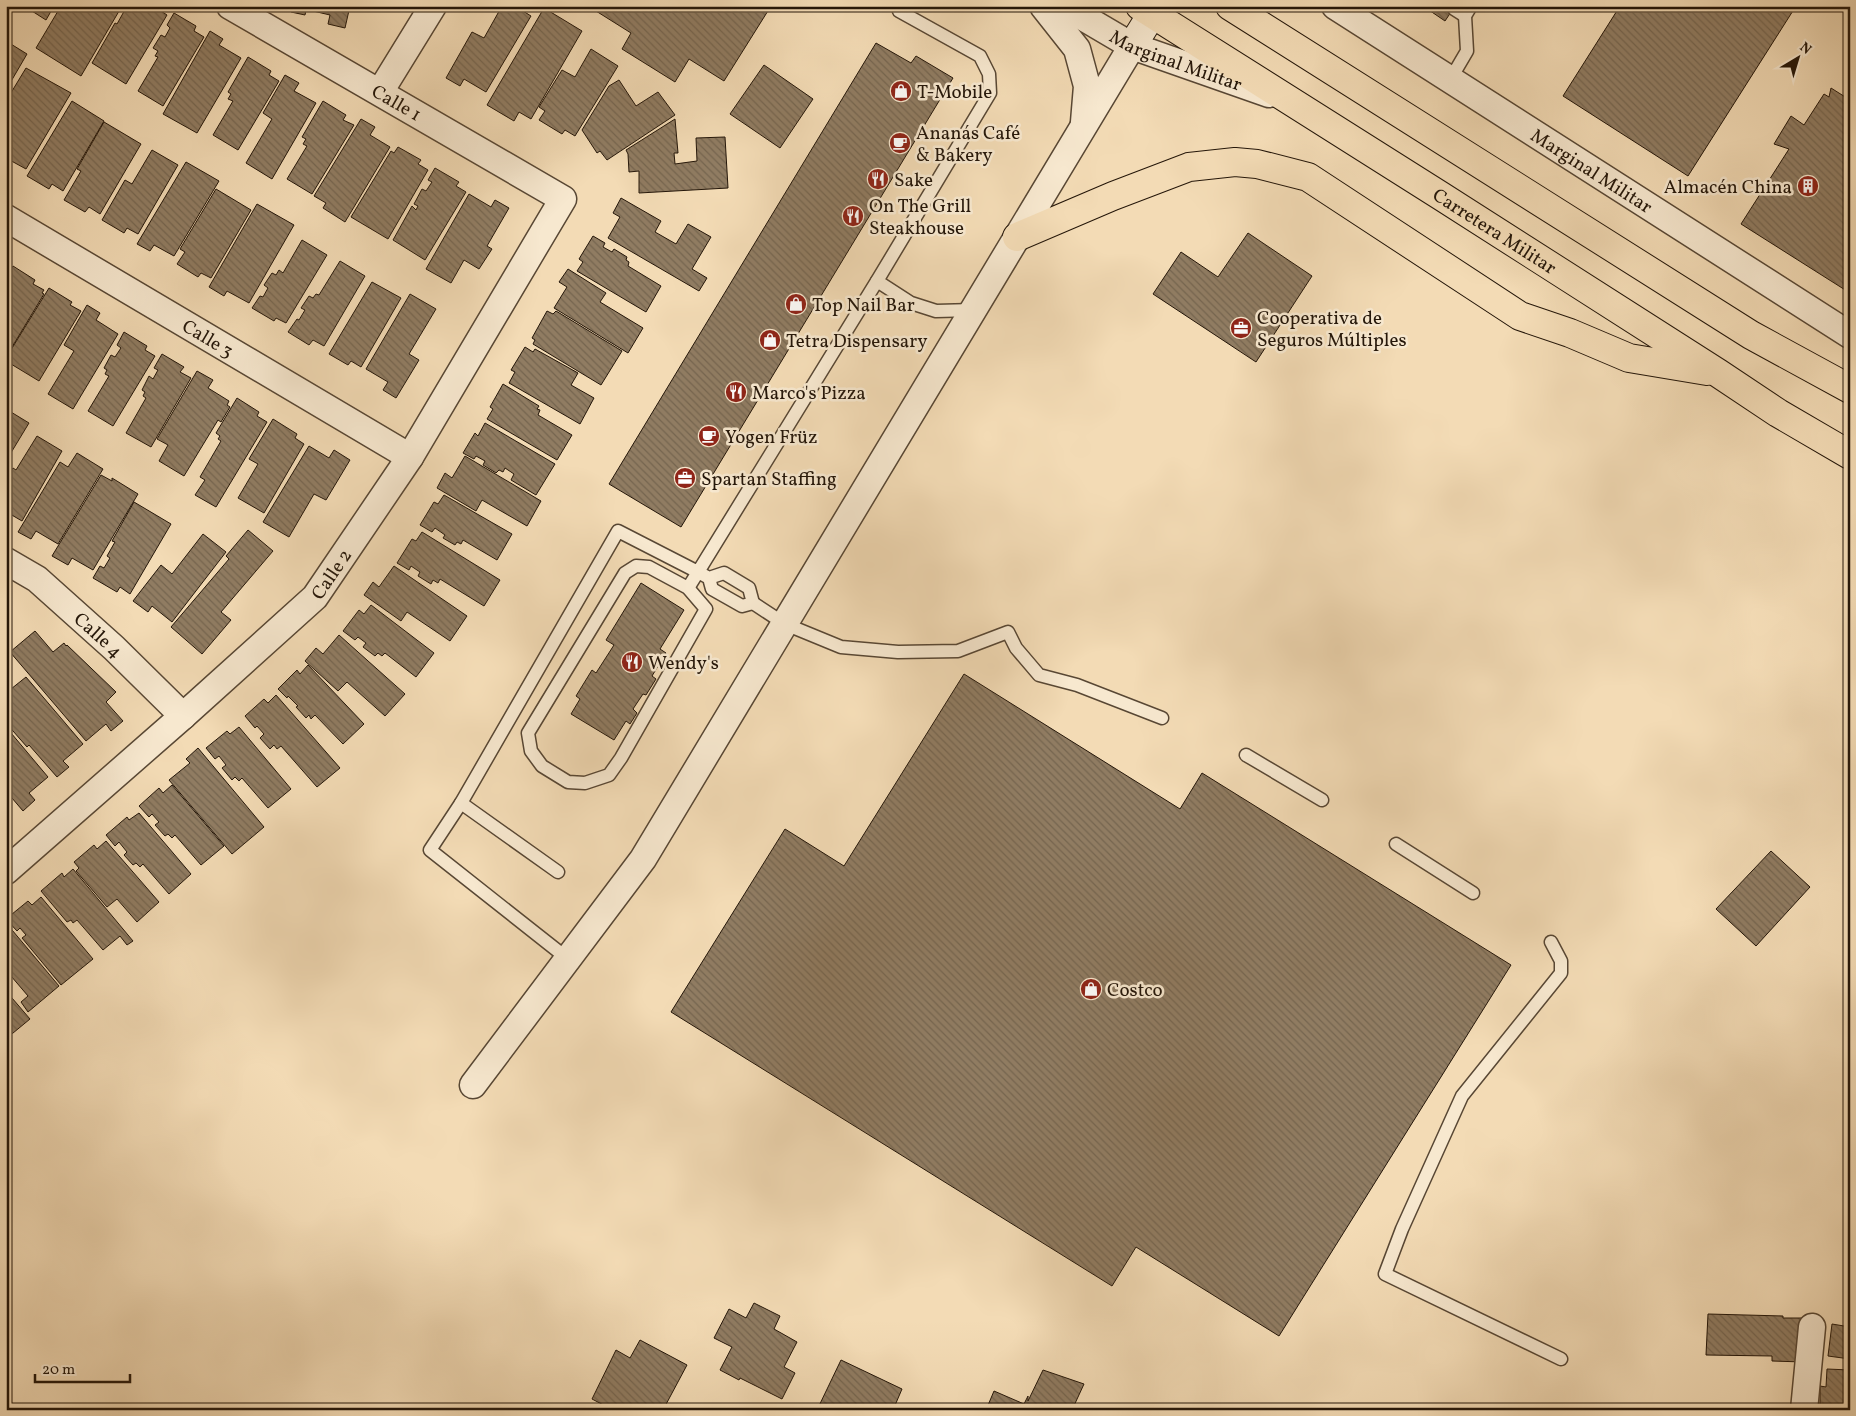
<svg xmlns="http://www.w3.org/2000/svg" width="1856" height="1416" viewBox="0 0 1856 1416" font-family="Vollkorn,serif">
<defs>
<pattern id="building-back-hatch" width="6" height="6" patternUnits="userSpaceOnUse" patternTransform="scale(1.25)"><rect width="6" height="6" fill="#907c62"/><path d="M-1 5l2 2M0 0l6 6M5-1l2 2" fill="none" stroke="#75654f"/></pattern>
</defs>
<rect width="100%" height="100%" fill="#f3dbb5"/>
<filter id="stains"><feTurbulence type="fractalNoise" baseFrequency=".004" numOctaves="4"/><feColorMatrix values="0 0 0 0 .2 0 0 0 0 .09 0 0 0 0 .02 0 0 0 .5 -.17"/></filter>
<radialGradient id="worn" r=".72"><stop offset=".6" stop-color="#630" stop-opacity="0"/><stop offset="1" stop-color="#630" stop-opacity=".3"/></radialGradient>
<!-- building -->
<g fill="url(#building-back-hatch)" stroke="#241609">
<polygon points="24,6 54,6 46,20"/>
<polygon points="61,6 122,6 81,76 36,48"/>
<polygon points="127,6 159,6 158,9 167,15 126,84 92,63 115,23 117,24"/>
<polygon points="293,6 307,6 305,15 291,12"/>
<polygon points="314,6 350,6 345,28 328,24 330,15 313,11"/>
<polygon points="502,6 515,6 531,16 486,92 464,79 460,86 446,78 472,32 484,38"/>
<polygon points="588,6 771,6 724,81 689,59 675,82 622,49 631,33"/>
<polygon points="1423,6 1455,6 1445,21"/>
<polygon points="1620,6 1796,6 1688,176 1563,96"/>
<polygon points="544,8 582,31 531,119 519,112 514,121 487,105"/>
<polygon points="174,13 196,26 194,31 204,37 163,106 138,91 158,57 155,56 158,51 153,48 161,35 165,37 170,28 167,25"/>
<polygon points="210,31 223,39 219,45 241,58 197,133 163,114"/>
<polygon points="6,41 27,54 6,90"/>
<polygon points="876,43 911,63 916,56 953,78 681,527 609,484"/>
<polygon points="591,49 618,66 575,136 565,130 562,134 539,120 545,111 539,107 562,70 575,77"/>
<polygon points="248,57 271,71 269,75 279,81 238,150 213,135 233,101 228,99 231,94 228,92"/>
<polygon points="764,65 813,99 780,148 730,114"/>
<polygon points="26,68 71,93 26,169 6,158 6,101"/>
<polygon points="285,75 299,83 294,91 316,103 272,179 246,163 272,119 263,113"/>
<polygon points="619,80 636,106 658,92 675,115 607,160 600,151 597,153 582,130 609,86"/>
<polygon points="1831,88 1850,100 1850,293 1741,224 1789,149 1774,144 1791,116 1804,125 1824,94 1829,97"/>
<polygon points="72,101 104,121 63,191 52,184 49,189 27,176"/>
<polygon points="323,101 346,115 343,120 354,125 312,194 287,179 307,146 303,144 306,139 302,137"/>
<polygon points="361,119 375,127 370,135 390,147 345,222 323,208 326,203 314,196"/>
<polygon points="675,119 678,153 674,153 675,164 697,161 696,138 725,137 728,188 639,193 639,171 629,172 628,154 626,150"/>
<polygon points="104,122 141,144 100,214 89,207 85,212 64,200 81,171 77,169"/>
<polygon points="398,147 421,160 418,164 428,170 388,239 351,217 391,151 394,153"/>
<polygon points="152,150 178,165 138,234 127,228 124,233 102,220 125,180 132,184"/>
<polygon points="186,162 219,181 174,256 154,245 150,251 137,244"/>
<polygon points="435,168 459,182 456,186 466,192 425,260 393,240 412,206 416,210 418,206 414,204 422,189 426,191 432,182 428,180"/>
<polygon points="216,189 251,210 211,278 201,273 198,277 177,264 185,252 180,249"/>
<polygon points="469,194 491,207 495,200 509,208 487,246 492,249 479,269 464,260 451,283 426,269"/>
<polygon points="621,198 661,221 655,232 676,244 688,224 711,237 692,269 707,278 699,291 608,238 620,217 613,213"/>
<polygon points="257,204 294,225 249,303 227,291 224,296 209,287"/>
<polygon points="1248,233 1312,276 1256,362 1153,294 1181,252 1218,277"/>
<polygon points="593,236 605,243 603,247 612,252 614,249 627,257 626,260 629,262 628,266 661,286 646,312 577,271 583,262 579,259"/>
<polygon points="302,240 327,255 286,323 276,318 274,321 252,308 260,296 263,297 268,288 264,285 272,273 276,275 279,270 283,273"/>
<polygon points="340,261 365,276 324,346 313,340 309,345 288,332 297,319 299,320 305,310 301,308 309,296 313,298 316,294 319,295"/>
<polygon points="13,266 35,280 33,284 44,290 42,293 44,294 6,357 6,284 9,279 6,276"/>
<polygon points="568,269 606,293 600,302 643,328 628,353 554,308 567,287 559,282"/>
<polygon points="372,282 401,298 361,367 351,361 348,365 329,354"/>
<polygon points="49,288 72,302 70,305 81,311 39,381 6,361 6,358"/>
<polygon points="410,294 436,309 409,354 419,360 396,398 383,390 388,382 366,369"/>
<polygon points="87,305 100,313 96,320 118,334 73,409 48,394 74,351 64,345"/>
<polygon points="547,311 553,314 556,311 622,351 601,385 533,344 535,340 532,338"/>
<polygon points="124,332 147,346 145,350 155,356 113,426 88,411 109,376 105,374 107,370 104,368 111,355 115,357 121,348 117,345"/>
<polygon points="525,347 533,352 535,349 578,373 571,385 594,398 580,424 509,383 515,372 511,370"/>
<polygon points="162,354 184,367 180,372 191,378 151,447 126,433 146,398 143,396 145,392 142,390 149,376 153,379 158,370 154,368"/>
<polygon points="197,371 213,380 208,388 229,401 227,405 230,407 221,422 218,420 184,476 159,461 168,445 157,439"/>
<polygon points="503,384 539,406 537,409 540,410 538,415 572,435 557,460 487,419 493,409 490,407"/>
<polygon points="237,398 259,412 257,416 267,422 216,507 195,495 205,480 200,477 221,441 218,439 220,436 216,433"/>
<polygon points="6,409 29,423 6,461"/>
<polygon points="273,419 297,434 295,438 304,444 264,513 238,498 258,464 249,459"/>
<polygon points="485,423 555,464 536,495 511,480 514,474 505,468 503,472 499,470 496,473 483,465 485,461 476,456 474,459 463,453 475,433 478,436"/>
<polygon points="37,436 62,451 22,521 10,514 8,518 6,516 6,470 10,472 13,468 16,470"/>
<polygon points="309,446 329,458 334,450 350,460 326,500 314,494 289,537 263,522"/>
<polygon points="77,453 103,469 58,544 36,531 31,539 18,532 60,462 68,467"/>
<polygon points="465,456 541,501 527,526 482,500 476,511 437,488 445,473 452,478"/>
<polygon points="101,475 112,481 112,478 138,494 93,570 72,558 68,565 52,556"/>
<polygon points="444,495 512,534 497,560 463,540 461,544 457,542 455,545 443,538 445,535 435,528 432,532 420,525 434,502 438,504"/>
<polygon points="134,502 171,524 130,594 120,587 117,592 93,578 100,566 104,568 110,558 107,556 115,542 112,541"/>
<polygon points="248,530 273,551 221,612 231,620 202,654 171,627 229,559 226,556"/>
<polygon points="422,532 500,580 484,606 440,579 438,583 433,580 431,584 418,576 420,572 411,566 409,570 397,563 412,539 416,541"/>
<polygon points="203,534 226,552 172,622 152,606 148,612 133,601 161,565 172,574"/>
<polygon points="394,566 467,616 450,641 407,612 401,621 364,595 373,582 379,587"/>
<polygon points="641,583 684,610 660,649 666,653 652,676 656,679 646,695 643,694 633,709 637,713 630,724 626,721 614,740 571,714 580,699 576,696 592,670 596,673 614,645 606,640"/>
<polygon points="371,605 434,653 416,677 385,653 382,656 378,653 375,656 363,647 366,643 358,637 355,640 343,631 359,610 364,614"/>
<polygon points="35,631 53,652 64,643 66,646 67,645 116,692 106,702 123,721 111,731 106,724 86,741 10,652"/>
<polygon points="339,635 405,694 385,716 347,682 338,691 305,661 316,648 323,654"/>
<polygon points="308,665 364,724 343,744 315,715 311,719 309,715 306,718 296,707 298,706 288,696 287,698 278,689 297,670 300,674"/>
<polygon points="964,674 1180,809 1202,773 1511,965 1279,1336 1136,1247 1112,1286 671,1012 785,829 844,866"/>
<polygon points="26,677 83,744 63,761 69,767 57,777 29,745 27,747 6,723 6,693"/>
<polygon points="276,695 340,768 317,787 281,746 277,749 274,745 270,749 260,738 264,734 257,726 255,728 245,716 264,699 268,703"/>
<polygon points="6,727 48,777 29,793 35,800 23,811 6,791"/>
<polygon points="239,727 291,789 268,808 242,778 239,781 235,777 232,780 222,768 226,765 219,756 215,759 206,748 227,731 230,734"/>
<polygon points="198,748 264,827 232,854 169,780 190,763 186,759"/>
<polygon points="172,785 224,846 201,865 175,835 172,838 168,834 165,836 155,825 159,822 152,814 149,817 139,806 159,788 163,793"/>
<polygon points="139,813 191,874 169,894 143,864 140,867 136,863 133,865 124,855 127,852 119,842 115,846 106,835 127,817 129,820"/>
<polygon points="106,841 159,902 137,922 117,899 107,907 76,871 79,868 74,862 94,845 97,849"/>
<polygon points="1771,851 1810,887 1756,946 1716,909"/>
<polygon points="73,869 133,941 127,945 120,936 103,950 77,920 73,923 71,920 67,922 41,891 62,873 64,877"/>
<polygon points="41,897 93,959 61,985 22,938 26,935 20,928 17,931 6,919 28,901 32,905"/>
<polygon points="7,924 59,986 28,1012 21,1002 28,996 11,976 6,979"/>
<polygon points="6,991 30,1019 7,1038 6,1037"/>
<polygon points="754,1303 780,1316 774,1329 797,1342 784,1367 795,1373 782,1399 740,1378 739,1380 720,1370 732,1347 714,1338 729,1309 746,1318"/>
<polygon points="1708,1314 1783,1316 1783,1318 1804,1318 1803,1362 1772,1361 1772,1356 1706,1355"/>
<polygon points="1832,1324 1850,1327 1850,1359 1828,1356"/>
<polygon points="640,1340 687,1365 663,1410 613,1410 592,1399 616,1350 630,1358"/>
<polygon points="841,1360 902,1389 893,1410 817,1410"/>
<polygon points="1827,1369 1850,1370 1850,1409 1820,1407 1820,1386 1826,1387"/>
<polygon points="1043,1370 1084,1384 1072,1410 986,1410 994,1391 1024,1404 1028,1396 1028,1401"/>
</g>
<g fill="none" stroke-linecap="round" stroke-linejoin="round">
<!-- lane casing -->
<g stroke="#584734" stroke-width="15">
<g id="lane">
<polyline points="1454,9 1465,16"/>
<polyline points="1450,80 1467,51 1465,16 1471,6"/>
<polyline points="877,281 911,303 936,311 974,310"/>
<polygon points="636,566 649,567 688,588 706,609 621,758 609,775 585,783 568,782 542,766 531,751 528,733 625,573"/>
<polyline points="688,588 698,572 709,578 712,589 742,606 753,603 749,588 724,573 709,578"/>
<polyline points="753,603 785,624 841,647 898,652 958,651 1008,632 1016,648 1039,675 1077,685 1162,718"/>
<polyline points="1246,755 1322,800"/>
<polyline points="461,803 430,850 568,959"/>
<polyline points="1396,844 1473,893"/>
<polyline points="558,872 461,803 618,531 698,572 877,281 990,93 989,74 980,56 899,11"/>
<polyline points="1551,942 1561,961 1561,973 1462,1096 1402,1229 1385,1274 1561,1359"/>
</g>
</g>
<!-- street casing -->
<g stroke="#584734" stroke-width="29">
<g id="street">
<polyline points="1043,6 1077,49 1087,86 1084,122"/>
<path id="s1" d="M1064,6L1132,46L1269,94"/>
<path id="s2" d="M1335,6L1850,335"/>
<polyline points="380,92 433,6"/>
<path id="s3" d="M6,218L410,457"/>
<path id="s4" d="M6,561L37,579L114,648L183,716"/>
<path id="s5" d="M6,871L183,716L315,597L410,457L563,199L230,6"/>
<polyline points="473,1085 643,859 1132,46"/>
<polyline points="1804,1410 1812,1327"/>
</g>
</g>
<!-- secondary casing -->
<g stroke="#241609" stroke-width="30">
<polyline id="secondary" points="1132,46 1157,6"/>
</g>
<!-- primary casing -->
<g stroke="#241609" stroke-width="30">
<g id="primary">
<path id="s6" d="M1140,6L1441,196L1718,373L1778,413L1850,455"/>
<polyline points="1230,6 1751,335 1850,389"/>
<polyline points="1017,237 1113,196 1189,167 1235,162 1257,164 1308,177 1520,316 1570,333 1629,358 1707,371"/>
</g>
</g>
<!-- lane -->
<use href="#lane" stroke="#f7e8cf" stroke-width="12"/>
<!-- street -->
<use href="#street" stroke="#f7e8cf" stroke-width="26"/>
<!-- secondary -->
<use href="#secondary" stroke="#f7e8cf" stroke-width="28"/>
<!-- primary -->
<use href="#primary" stroke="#f3dbb5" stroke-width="28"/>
</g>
<!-- icons -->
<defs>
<g id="shop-disc" transform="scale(1.125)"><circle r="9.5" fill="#8f2418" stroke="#f7e8cf"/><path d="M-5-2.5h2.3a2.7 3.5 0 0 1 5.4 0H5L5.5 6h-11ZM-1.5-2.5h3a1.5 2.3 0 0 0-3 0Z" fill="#fff"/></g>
<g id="cafe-disc" transform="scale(1.125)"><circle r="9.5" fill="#8f2418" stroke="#f7e8cf"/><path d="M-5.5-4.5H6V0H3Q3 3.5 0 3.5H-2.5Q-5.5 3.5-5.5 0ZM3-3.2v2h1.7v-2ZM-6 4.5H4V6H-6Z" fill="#fff"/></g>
<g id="restaurant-disc" transform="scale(1.125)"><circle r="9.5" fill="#8f2418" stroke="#f7e8cf"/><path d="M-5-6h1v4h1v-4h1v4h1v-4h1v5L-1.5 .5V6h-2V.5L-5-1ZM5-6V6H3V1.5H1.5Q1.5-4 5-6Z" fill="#fff"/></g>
<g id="building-disc" transform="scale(1.125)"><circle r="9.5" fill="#8f2418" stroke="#f7e8cf"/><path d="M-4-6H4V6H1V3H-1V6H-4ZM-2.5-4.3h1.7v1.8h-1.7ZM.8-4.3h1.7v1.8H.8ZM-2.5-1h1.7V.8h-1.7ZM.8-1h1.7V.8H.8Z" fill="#fff"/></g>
<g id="office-disc" transform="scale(1.125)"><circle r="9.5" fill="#8f2418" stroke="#f7e8cf"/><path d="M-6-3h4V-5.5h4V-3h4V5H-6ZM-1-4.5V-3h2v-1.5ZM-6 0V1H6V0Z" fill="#fff"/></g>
</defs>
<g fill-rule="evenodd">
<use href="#shop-disc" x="901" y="91"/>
<use href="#cafe-disc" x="900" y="143"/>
<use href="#restaurant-disc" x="878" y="179"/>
<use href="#building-disc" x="1808" y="186"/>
<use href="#restaurant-disc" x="853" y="216"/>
<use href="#shop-disc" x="796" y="304"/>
<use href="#office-disc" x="1241" y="328"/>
<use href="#shop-disc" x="770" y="340"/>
<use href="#restaurant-disc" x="736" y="392"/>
<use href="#cafe-disc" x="709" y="436"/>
<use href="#office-disc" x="685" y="478"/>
<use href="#restaurant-disc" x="632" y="662"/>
<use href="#shop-disc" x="1091" y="989"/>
</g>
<g text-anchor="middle" stroke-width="5" stroke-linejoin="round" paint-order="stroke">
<!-- street labels -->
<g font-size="19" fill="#241609" stroke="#f7e8cf">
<text dy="7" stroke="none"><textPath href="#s1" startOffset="125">Marginal Militar</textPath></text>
<text transform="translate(397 102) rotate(30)" y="7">Calle 1</text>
<text dy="7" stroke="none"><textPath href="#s2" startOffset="305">Marginal Militar</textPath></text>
<text dy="7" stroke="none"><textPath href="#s6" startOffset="420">Carretera Militar</textPath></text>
<text dy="7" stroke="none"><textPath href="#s3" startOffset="235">Calle 3</textPath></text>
<text dy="7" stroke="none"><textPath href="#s5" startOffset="441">Calle 2</textPath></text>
<text dy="7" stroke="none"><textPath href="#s4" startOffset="119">Calle 4</textPath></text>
</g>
<!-- poi labels -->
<g font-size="19" fill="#241609" stroke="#f7e8cf" text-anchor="start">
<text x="917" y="98">T-Mobile</text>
<text x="916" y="139">Ananás Café<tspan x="916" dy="22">&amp; Bakery</tspan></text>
<text x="894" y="186">Sake</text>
<text x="1792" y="193" text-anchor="end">Almacén China</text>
<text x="869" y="212">On The Grill<tspan x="869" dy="22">Steakhouse</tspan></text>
<text x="812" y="311">Top Nail Bar</text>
<text x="1257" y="324">Cooperativa de<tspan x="1257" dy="22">Seguros Múltiples</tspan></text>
<text x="786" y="347">Tetra Dispensary</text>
<text x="752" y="399">Marco's Pizza</text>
<text x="725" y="443">Yogen Früz</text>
<text x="701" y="485">Spartan Staffing</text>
<text x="648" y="669">Wendy's</text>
<text x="1107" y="996">Costco</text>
</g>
</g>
<!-- margin -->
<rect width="1856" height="1416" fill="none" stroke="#f3dbb5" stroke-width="25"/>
<rect x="8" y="8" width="1841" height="1401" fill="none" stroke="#241609" stroke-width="2.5"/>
<rect x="12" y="12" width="1831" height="1391" fill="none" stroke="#241609"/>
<!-- north arrow -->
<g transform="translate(1798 58) rotate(38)" stroke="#f7e8cf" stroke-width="4" paint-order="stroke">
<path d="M0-4L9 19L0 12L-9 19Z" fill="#241609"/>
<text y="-8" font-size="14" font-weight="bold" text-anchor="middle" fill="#241609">N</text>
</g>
<!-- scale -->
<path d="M35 1374v8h95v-8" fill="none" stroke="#241609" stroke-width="2.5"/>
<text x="42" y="1374" font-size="15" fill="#241609" stroke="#f7e8cf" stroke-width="4" paint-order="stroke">20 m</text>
<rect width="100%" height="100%" filter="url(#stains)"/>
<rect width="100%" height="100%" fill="url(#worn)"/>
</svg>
